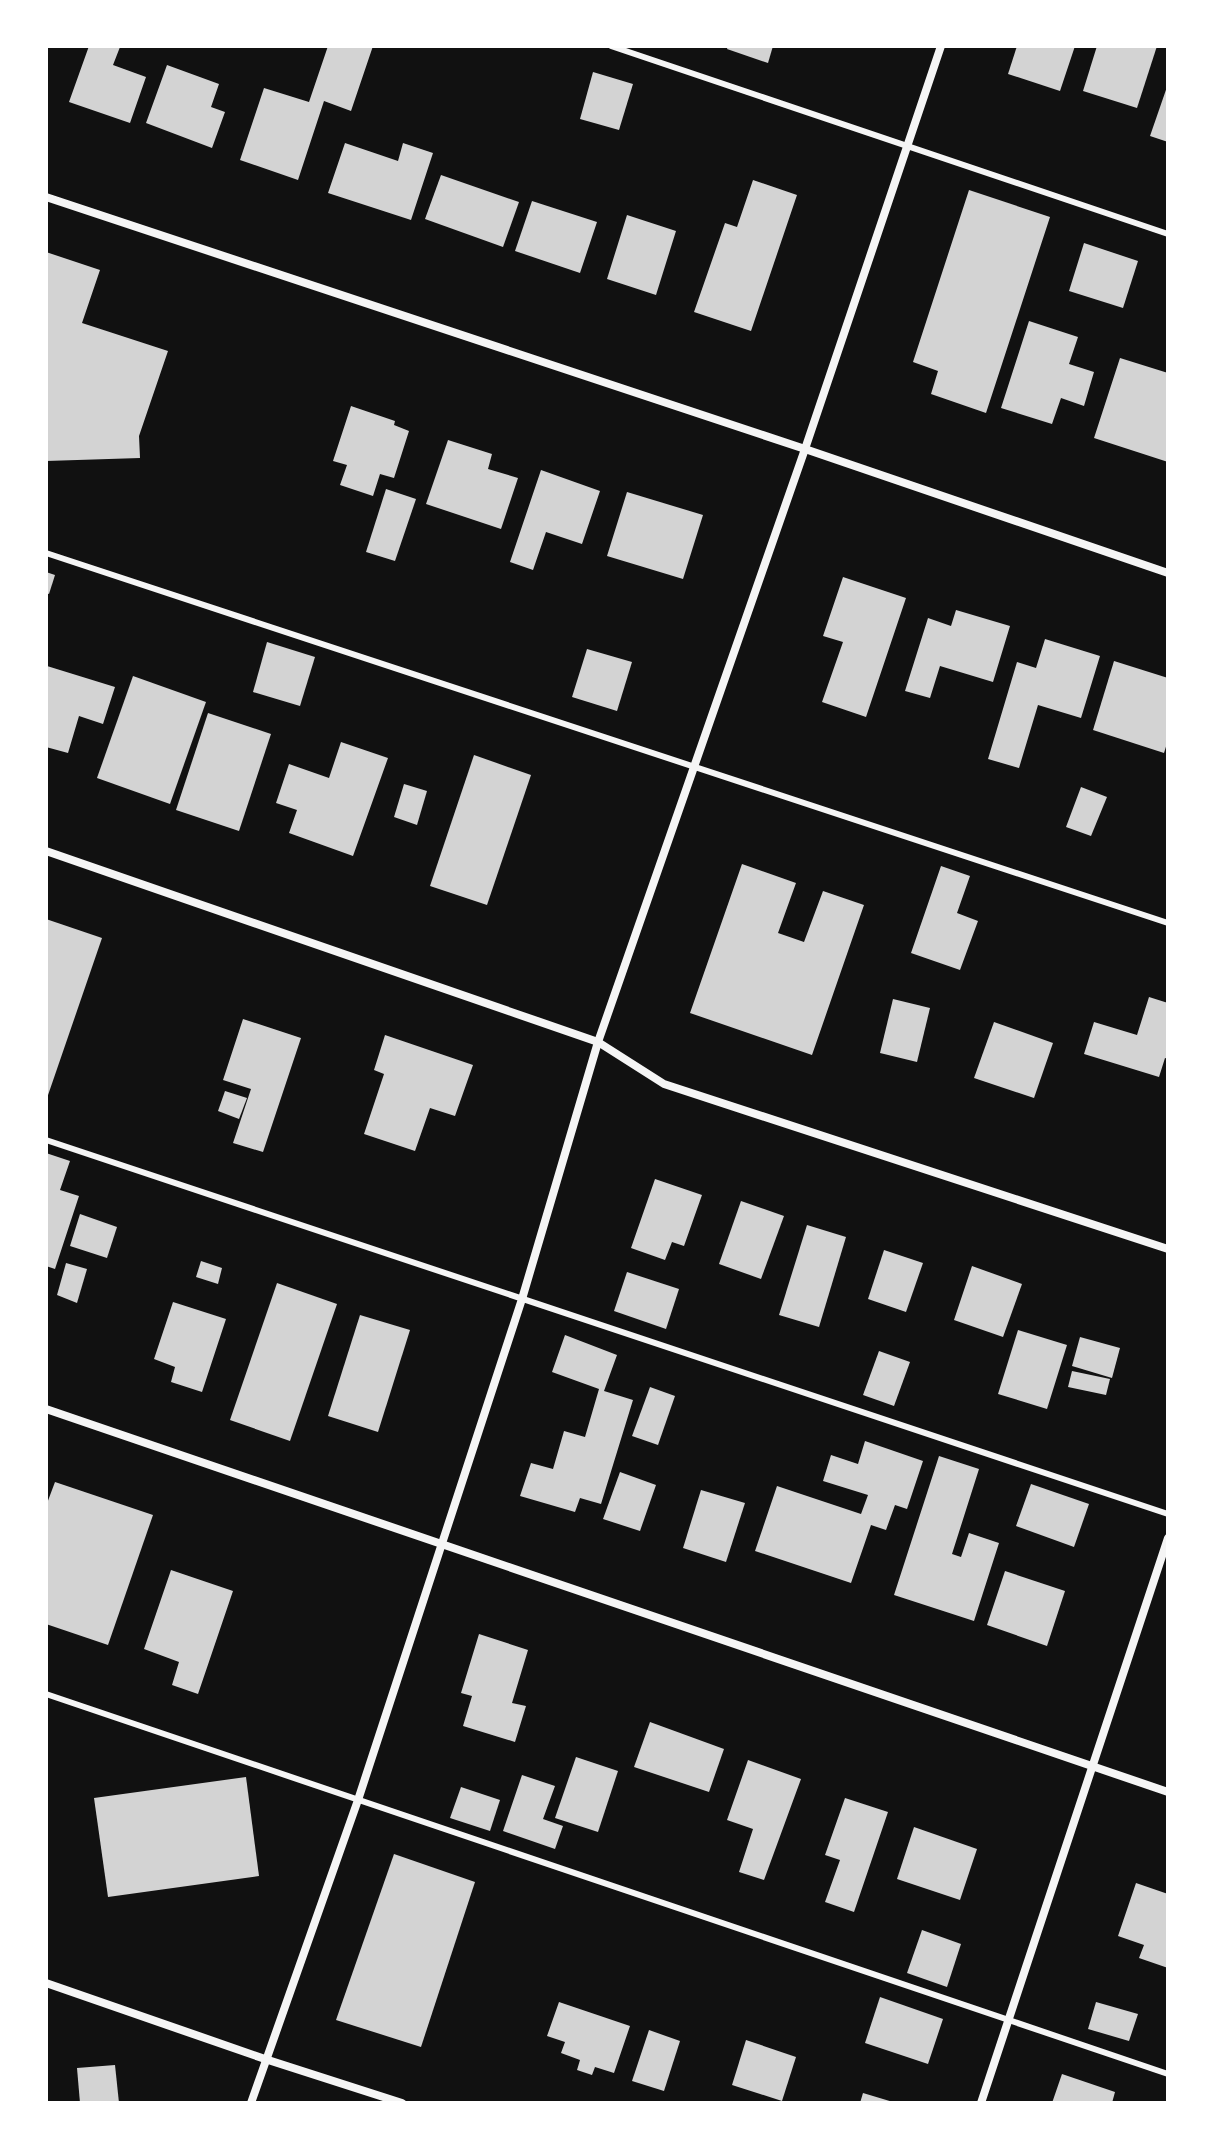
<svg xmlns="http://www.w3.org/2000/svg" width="1214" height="2149" viewBox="0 0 1214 2149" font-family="Bitter,serif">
<rect width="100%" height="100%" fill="#111"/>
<!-- building -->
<g fill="#d3d3d3">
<polygon points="89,46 120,47 113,65 146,77 130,123 69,102"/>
<polygon points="328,46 373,46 351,111 324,101 298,180 240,160 264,88 309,102"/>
<polygon points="728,46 773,46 768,63 727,49"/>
<polygon points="1017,46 1075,46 1060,91 1008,74"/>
<polygon points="1097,46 1157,46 1137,108 1083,91"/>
<polygon points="167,65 219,84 211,107 225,112 212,148 146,123"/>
<polygon points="593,72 633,84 619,130 580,119"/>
<polygon points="1168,84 1168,142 1150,136"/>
<polygon points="345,143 398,161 403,143 433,153 411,220 328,193"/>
<polygon points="441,175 519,202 503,247 425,219"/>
<polygon points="753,180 797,195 751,331 694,312 725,223 737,227"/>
<polygon points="969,190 1050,217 986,413 931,394 938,371 913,362"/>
<polygon points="532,201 597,222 580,273 515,251"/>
<polygon points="627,215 676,231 656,295 607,279"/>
<polygon points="1084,243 1138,261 1123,308 1069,291"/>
<polygon points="46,252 100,270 82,323 168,351 139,436 140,458 46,461"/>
<polygon points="1029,321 1078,337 1069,364 1094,372 1084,406 1061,398 1052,424 1001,408"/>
<polygon points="1120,358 1168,373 1166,397 1168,398 1168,462 1094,438"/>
<polygon points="351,406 395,421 394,425 409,431 394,478 380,474 373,496 340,485 347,465 333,461"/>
<polygon points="448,440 492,454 488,469 518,478 501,529 426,504"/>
<polygon points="541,470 600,491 582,544 546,532 533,570 510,562"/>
<polygon points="386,489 416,499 395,561 366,552"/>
<polygon points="627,492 703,515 683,579 607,556"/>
<polygon points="46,572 55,575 49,594 46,593"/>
<polygon points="843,577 906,598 866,717 822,702 843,642 823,636"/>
<polygon points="956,610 1010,626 993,682 940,666 930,698 905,691 928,618 951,626"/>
<polygon points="1045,639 1100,656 1081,718 1038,705 1019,768 988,759 1017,662 1036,668"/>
<polygon points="267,642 315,657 300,706 253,692"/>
<polygon points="587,649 632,662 617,711 572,697"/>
<polygon points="1114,661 1168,678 1168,740 1164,753 1093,730"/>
<polygon points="47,666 115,687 103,724 79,716 68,753 46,747"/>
<polygon points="133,676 206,702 170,804 97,778"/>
<polygon points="208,713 271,734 239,831 176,810"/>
<polygon points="341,742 388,758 353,856 289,833 297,810 276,803 289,764 329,778"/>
<polygon points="474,755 531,775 487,905 430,886"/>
<polygon points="404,784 427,791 417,825 394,817"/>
<polygon points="1081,787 1107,797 1091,836 1066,827"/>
<polygon points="742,864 796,883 778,933 804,942 823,891 864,905 812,1055 690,1013"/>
<polygon points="941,866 970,876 957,913 978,921 960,970 911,953"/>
<polygon points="46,919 102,938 46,1101"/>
<polygon points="1149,997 1168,1003 1168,1059 1165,1058 1159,1077 1084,1054 1094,1022 1137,1035"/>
<polygon points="893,999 930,1008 917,1062 880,1053"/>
<polygon points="243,1019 301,1038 263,1152 233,1143 251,1089 223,1080"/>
<polygon points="994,1022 1053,1043 1034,1098 974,1078"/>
<polygon points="385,1035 473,1065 455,1116 430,1108 415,1151 364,1134 384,1074 374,1070"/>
<polygon points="225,1091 247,1098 239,1119 218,1111"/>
<polygon points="46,1153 70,1161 60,1190 79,1196 55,1269 46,1266"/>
<polygon points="655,1179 702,1195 684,1246 672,1242 665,1260 631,1248"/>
<polygon points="741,1201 784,1216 761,1279 719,1264"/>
<polygon points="80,1214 117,1227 107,1258 70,1246"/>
<polygon points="807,1225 846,1237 819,1327 779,1315"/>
<polygon points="884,1250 923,1263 906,1312 868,1299"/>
<polygon points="201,1261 222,1268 218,1284 196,1277"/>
<polygon points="66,1263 87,1269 77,1303 57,1295"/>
<polygon points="972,1266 1022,1284 1003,1337 954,1320"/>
<polygon points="627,1272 679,1289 666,1329 614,1311"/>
<polygon points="277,1283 337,1304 290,1441 230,1420"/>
<polygon points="173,1302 226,1319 202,1392 171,1382 175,1367 154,1359"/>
<polygon points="360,1315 410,1330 378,1432 328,1416"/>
<polygon points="1018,1330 1067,1345 1047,1409 998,1394"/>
<polygon points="565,1335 617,1355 604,1391 633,1400 601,1504 580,1498 575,1512 520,1496 531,1463 553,1469 564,1431 585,1437 599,1389 552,1372"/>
<polygon points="1080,1337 1120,1348 1112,1378 1072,1366"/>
<polygon points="879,1351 910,1362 894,1406 863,1395"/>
<polygon points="1072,1371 1110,1379 1106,1395 1068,1387"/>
<polygon points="650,1387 675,1396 658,1445 632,1436"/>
<polygon points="865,1441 923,1461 907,1509 895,1505 886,1530 871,1525 851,1583 755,1551 777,1486 861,1514 868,1495 823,1481 831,1455 858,1464"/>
<polygon points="939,1456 979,1469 952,1554 961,1557 969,1533 999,1543 974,1621 894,1595"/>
<polygon points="620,1472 656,1485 640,1531 603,1519"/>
<polygon points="55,1482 153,1515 108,1645 46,1624 46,1506"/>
<polygon points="1031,1484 1089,1504 1074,1547 1016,1526"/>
<polygon points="701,1490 745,1503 726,1562 683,1548"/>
<polygon points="171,1570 233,1591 198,1694 172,1685 179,1662 144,1649"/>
<polygon points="1005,1571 1065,1591 1047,1646 987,1625"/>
<polygon points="479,1634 528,1650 512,1703 526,1706 515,1742 463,1726 472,1696 461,1693"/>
<polygon points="650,1722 724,1749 709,1792 634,1767"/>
<polygon points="576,1757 618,1771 598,1832 555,1818"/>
<polygon points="748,1760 801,1779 764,1880 739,1872 753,1829 727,1820"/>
<polygon points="522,1775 555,1786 543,1819 563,1826 555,1849 503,1831"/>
<polygon points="246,1777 259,1876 108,1897 94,1798"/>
<polygon points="461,1787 500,1800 490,1831 450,1818"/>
<polygon points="845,1798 888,1812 854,1912 825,1902 840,1860 825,1855"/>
<polygon points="914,1827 977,1849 960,1900 897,1879"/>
<polygon points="394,1854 475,1882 421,2047 336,2020"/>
<polygon points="1136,1883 1168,1894 1168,1968 1139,1958 1144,1945 1118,1936"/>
<polygon points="922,1930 961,1944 947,1987 907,1973"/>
<polygon points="880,1997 943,2019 928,2064 865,2043"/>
<polygon points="559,2002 630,2026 614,2073 595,2067 592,2075 577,2070 580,2060 561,2053 565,2042 547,2036"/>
<polygon points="1096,2002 1138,2014 1129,2041 1088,2029"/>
<polygon points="649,2030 680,2041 664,2091 632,2081"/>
<polygon points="746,2040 796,2057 782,2101 732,2085"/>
<polygon points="115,2065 119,2103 80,2103 77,2068"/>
<polygon points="1062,2074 1115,2092 1112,2103 1052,2103"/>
<polygon points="863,2093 893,2102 893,2103 860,2103"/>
</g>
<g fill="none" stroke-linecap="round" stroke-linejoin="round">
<!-- service -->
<g stroke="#f5f5f5" stroke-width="6">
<polyline points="611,46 1168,234"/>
<polyline points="46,553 1168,923"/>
<polyline points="46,1140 1168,1514"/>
<polyline points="46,1694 1168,2074"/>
</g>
<!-- minor -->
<g stroke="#f5f5f5" stroke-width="8">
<polyline points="46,197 805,449 1168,573"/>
<polyline points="46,851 598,1042 664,1084 1168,1249"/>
<polyline points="46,1409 1168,1792"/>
<polyline points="46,1983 265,2059 402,2103"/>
<polyline points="251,2103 358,1800 522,1299 598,1042 805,449 941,46"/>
<polyline points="981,2103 1168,1538"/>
</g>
</g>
<!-- border -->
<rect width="1214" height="2149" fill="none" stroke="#ffffff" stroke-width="96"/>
</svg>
